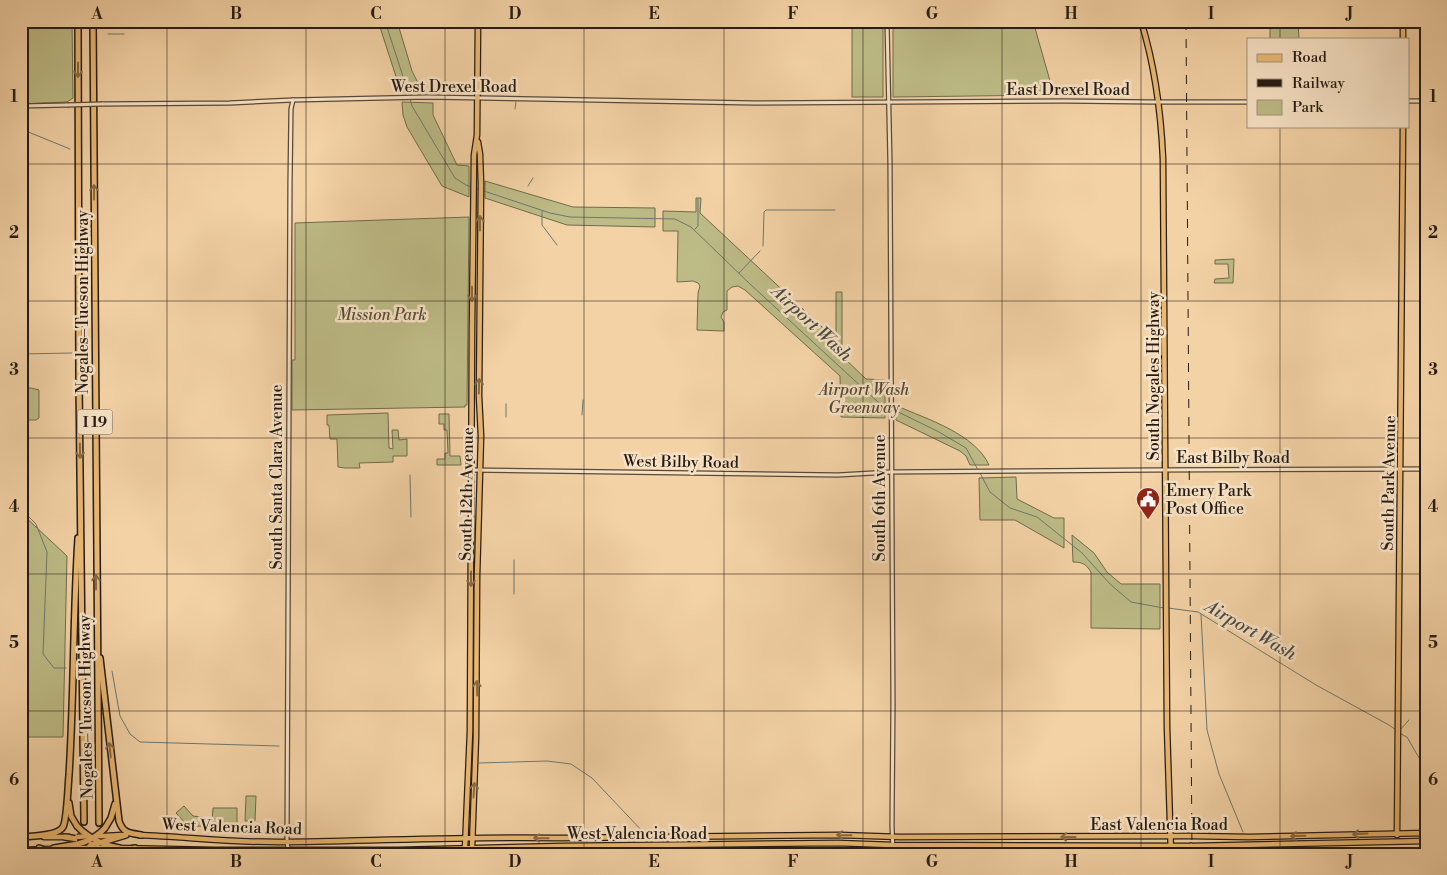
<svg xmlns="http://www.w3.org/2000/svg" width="1447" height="875" viewBox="0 0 1447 875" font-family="'Libre Bodoni',serif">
<rect width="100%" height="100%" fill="#f3d2a6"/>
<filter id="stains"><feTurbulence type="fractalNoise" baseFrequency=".004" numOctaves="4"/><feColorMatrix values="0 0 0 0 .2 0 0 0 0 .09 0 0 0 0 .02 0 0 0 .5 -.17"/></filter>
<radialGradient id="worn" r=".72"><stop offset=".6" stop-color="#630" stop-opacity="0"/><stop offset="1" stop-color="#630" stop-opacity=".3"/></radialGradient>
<!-- green -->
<g fill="#bdbb86" stroke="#716b4d">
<polygon points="21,21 72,21 73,98 67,102 21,104"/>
<polygon points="378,21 397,21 412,71 421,89 401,92"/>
<rect x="852" y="21" width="31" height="76"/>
<polygon points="893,21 1033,21 1054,95 893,97"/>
<polygon points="1270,21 1298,21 1299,39 1270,39"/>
<polygon points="402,102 433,103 433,115 457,165 469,166 469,197 442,186 407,127 403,115"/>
<polygon points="485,181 573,207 655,208 655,227 567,225 485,198"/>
<polygon points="696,198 701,198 700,213 836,340 836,292 842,292 842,356 866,379 885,380 885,418 841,417 840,376 745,290 738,286 732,287 727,291 727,310 723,312 721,317 724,322 724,331 697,330 698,293 700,286 698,283 693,281 677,282 678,231 663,231 663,211 696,212"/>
<polygon points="469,217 467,405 465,405 465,407 292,410 292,360 295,360 295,223"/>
<polygon points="1234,259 1233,283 1214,283 1215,279 1229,278 1228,264 1215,264 1215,260"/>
<polygon points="23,388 31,388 39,390 39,418 36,420 21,420 21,389"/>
<path d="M897,406C927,419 975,434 989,465H970L966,456L960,451L896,420Z"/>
<polygon points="388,413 389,448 393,449 392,430 398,430 399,440 407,439 407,456 393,456 393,462 359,463 360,468 345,468 338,467 337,439 330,439 329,425 327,425 327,415"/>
<polygon points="439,414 449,414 450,456 460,456 461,465 437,465 437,459 445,459 445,453 448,453 447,430 444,430 444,424 439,424"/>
<polygon points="1016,477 1017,499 1054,518 1064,518 1064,548 1015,520 980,520 979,478"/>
<polygon points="21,513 67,556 63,737 21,737"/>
<path d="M1072,535L1094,553L1107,572L1121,584H1160V629L1091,628V572C1086,564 1082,562 1073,562Z"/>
<polygon points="246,796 256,796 255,821 245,821"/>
<polygon points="184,806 193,816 209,818 209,827 187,825 176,813"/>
<polygon points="213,808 237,808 237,825 212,822"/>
</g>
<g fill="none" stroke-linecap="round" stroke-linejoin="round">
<!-- stream -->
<g stroke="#6c7870" stroke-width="1">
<polyline points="385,21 409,95"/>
<polyline points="108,34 124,34"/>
<polyline points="410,99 412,106 455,178 466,185 480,190"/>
<polyline points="515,109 516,102"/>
<polyline points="21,129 70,149"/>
<polyline points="528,186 533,178"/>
<polyline points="484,191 550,213 570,217 675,219 691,227 750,284 878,402 939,432 966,448 978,470"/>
<polyline points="542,211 542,225 557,245"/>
<polyline points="695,229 698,226 698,199"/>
<polyline points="763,246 764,212 766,210 835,210"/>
<polyline points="739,273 760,251"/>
<polyline points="21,354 72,353"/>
<polyline points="506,404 506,417"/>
<polyline points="582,415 583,400"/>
<polyline points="980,473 990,492 1010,508 1037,517 1082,553 1110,584 1131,602 1164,608"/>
<polyline points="410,475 411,517"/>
<polyline points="21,509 36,524 47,552 43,654 54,668 66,668"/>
<polyline points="514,594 514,560"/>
<polyline points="1168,608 1198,612 1316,685 1389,725 1396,730"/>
<polyline points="1201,614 1207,730 1219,774 1243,832"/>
<polyline points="112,671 120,716 130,734 140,742 279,746"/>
<polyline points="1400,730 1409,720"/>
<polyline points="1399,733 1407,737 1426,770"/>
<polyline points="479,763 547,761 571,764 592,778 645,834"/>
</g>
<!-- highway-tunnel -->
<polyline stroke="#caad89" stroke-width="5" stroke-dasharray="5 2.5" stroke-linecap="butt" points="99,823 99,846"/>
<!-- minor casing -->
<g stroke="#584938" stroke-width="5.5">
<g id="minor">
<polyline points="887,21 890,163 893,704 892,825 893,854"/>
<polyline points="1408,101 1426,101"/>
<polyline points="102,104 230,103 293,100 427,97 754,103 1065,101 1151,102 1248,102"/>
<polyline points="21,106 67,105"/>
<polyline points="471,470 838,475 891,472 1155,470 1426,469"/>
<polyline points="289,854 287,842 290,183 291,109 293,100"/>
<polyline points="465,854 465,848"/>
</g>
</g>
<!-- major casing -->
<g stroke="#251b14" stroke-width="7">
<g id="major">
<path d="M1141,21C1155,66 1161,113 1163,159L1167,727L1171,854"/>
<polyline points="1403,21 1403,39"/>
<path d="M139,835C188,837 238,843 287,842C379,841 471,836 563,838L840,835L900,837L1192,836L1249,837L1426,833"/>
<path d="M1397,835C1399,599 1401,362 1403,126"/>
<polyline points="105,836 122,835"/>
<polyline points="44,837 69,837"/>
<polyline points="117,848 215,850 398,850 563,846 838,843 893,845 1191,846 1426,841"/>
<polyline points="465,848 470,731 472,328 474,155 477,135 478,21"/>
<polyline points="472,848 476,737 477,577 481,436 479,396 481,184 480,154 478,142"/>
<polyline points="21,850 78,848"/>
<polyline points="1181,854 1191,846"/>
</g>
</g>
<!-- highway casing -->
<g stroke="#251b14" stroke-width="8">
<g id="highway">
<polyline points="78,21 79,383 84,822"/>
<polyline points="93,21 99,823"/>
<path d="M100,658L119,821C123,833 129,833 141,835"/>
<polyline points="69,803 71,816 77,826"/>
<polyline points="105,828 111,818 115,804"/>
<path d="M23,837C33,836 58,836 63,827C67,820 68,785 69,775C74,696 73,617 78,538"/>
<polyline points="65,837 77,839"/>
<polyline points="106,841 126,835"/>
<polyline points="106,845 119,848"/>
<polyline points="39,848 56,854"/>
<polyline points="54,848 78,844"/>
<polyline points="122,854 126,850 135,848"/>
</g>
</g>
<!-- minor -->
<use href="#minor" stroke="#f7e2c5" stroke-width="3"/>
<!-- major -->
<use href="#major" stroke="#eab973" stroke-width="4.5"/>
<!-- highway -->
<use href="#highway" stroke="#eab973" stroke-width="5"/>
<!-- rail -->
<polyline stroke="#251b14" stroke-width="1" stroke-dasharray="9 9" stroke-linecap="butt" points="1186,21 1192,854"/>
<!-- minor-bridge casing -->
<g stroke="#584938" stroke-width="5.5" stroke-linecap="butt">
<polyline id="minor-bridge" points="67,105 102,104"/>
</g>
<!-- major-bridge casing -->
<g stroke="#251b14" stroke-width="7" stroke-linecap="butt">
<g id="major-bridge">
<polyline points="96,836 105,836"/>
<polyline points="77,837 89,836"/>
<polyline points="78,848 86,848"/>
<polyline points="98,848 106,848"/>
</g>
</g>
<!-- highway-bridge casing -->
<g stroke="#251b14" stroke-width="8" stroke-linecap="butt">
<g id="highway-bridge">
<path d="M77,826C85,835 94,840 106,845"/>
<path d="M78,844C89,841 97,837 105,828"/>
<polyline points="91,844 98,848 102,854"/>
<polyline points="79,854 92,845 106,841"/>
</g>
</g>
<!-- minor-bridge -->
<use href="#minor-bridge" stroke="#f7e2c5" stroke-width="3"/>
<!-- major-bridge -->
<use href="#major-bridge" stroke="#eab973" stroke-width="4.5"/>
<!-- highway-bridge -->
<use href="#highway-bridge" stroke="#eab973" stroke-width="5"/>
</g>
<!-- one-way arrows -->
<defs><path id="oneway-shaft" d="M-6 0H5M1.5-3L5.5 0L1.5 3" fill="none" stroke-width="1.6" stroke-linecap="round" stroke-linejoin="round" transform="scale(1.25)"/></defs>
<g stroke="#886a44">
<use href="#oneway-shaft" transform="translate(78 70) rotate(90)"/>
<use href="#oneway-shaft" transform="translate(94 192) rotate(-90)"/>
<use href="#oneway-shaft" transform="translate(480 223) rotate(-90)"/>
<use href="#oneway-shaft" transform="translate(472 294) rotate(90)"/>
<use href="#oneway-shaft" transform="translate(479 386) rotate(-89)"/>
<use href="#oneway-shaft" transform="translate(80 451) rotate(89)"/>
<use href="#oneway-shaft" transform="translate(471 579) rotate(90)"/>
<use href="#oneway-shaft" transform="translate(96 582) rotate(-90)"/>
<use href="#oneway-shaft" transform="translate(477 688) rotate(-91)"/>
<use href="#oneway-shaft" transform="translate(110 750) rotate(-96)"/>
<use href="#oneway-shaft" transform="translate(474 790) rotate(-86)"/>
<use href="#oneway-shaft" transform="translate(1360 834) rotate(177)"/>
<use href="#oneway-shaft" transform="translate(844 835) rotate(-179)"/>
<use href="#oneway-shaft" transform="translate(1298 836) rotate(179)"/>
<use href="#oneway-shaft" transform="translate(1068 837) rotate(180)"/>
<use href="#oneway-shaft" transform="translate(541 838) rotate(-179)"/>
</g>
<!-- grid -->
<path fill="none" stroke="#251b14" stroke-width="1" stroke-opacity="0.55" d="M167,21V854M306,21V854M445,21V854M584,21V854M724,21V854M863,21V854M1002,21V854M1141,21V854M1280,21V39M1280,126V854M21,164H1426M21,301H1426M21,438H1426M21,574H1426M21,711H1426"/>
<!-- icons -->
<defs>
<g id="civic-pin" transform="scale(1.25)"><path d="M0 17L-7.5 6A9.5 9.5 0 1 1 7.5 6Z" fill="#8f2418" stroke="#f7e2c5"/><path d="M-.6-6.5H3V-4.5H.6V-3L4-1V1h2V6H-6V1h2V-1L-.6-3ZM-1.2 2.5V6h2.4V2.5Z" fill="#fff"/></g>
</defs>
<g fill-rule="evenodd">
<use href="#civic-pin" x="1148" y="499"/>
</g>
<g text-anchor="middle" stroke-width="5" stroke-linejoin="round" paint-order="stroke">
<!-- shield labels -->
<rect fill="#f7e2c5" stroke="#645749" stroke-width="1" x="77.5" y="409.5" width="35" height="25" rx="4"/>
<g font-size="15" font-weight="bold" fill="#251b14">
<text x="95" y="427">I 19</text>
</g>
<!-- street labels -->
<g font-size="16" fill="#251b14" stroke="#f7e2c5">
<text x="454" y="92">West Drexel Road</text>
<text x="1068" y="95">East Drexel Road</text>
<text transform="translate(82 302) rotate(-90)" y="6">Nogales–Tucson Highway</text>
<text transform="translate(1153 376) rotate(-90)" y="6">South Nogales Highway</text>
<text x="1233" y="463">East Bilby Road</text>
<text transform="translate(681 461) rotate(1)" y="6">West Bilby Road</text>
<text transform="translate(276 477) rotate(-90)" y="6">South Santa Clara Avenue</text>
<text transform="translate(1388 483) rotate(-89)" y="6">South Park Avenue</text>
<text transform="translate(466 494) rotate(-89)" y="6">South 12th Avenue</text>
<text transform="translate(879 498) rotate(-90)" y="6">South 6th Avenue</text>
<text transform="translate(85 707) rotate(-91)" y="6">Nogales–Tucson Highway</text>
<text x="1159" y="830">East Valencia Road</text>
<text transform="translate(232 826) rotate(2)" y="6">West Valencia Road</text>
<text x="637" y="839">West Valencia Road</text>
</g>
<!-- park labels -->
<g font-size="16" font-style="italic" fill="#534b36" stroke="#f7e2c5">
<text x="382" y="320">Mission Park</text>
<text x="864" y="395">Airport Wash<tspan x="864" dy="18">Greenway</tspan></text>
</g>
<!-- poi labels -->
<g font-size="16" fill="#251b14" stroke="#f7e2c5" text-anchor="start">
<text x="1166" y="496">Emery Park<tspan x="1166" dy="18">Post Office</tspan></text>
</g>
<!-- water labels -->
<g font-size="18" font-style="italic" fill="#494a42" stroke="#f7e2c5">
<text transform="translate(812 323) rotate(43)" y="6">Airport Wash</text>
<text transform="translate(1251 630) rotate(30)" y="6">Airport Wash</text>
</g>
</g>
<!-- margin -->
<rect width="1447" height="875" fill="none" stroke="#f3d2a6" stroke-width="55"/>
<!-- legend -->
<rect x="1247" y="38" width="162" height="90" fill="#f7e2c5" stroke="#a3927e"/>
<rect x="1257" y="54" width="25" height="8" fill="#eab973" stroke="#a3927e"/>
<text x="1292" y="62" font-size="15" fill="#251b14">Road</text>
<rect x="1257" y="79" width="25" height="8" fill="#251b14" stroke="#a3927e"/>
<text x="1292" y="88" font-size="15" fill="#251b14">Railway</text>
<rect x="1257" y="100" width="25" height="15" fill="#bdbb86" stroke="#a3927e"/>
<text x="1292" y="112" font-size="15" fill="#251b14">Park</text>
<rect x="28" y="28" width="1392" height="820" fill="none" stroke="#251b14" stroke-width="2"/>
<g font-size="16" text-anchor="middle" font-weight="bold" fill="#251b14">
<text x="97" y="19">A</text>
<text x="236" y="19">B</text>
<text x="376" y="19">C</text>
<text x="515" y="19">D</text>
<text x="654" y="19">E</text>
<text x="793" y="19">F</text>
<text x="932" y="19">G</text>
<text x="1071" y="19">H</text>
<text x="1211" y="19">I</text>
<text x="1350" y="19">J</text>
<text x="14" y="102">1</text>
<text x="1433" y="102">1</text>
<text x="14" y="238">2</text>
<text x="1433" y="238">2</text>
<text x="14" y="375">3</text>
<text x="1433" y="375">3</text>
<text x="14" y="512">4</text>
<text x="1433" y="512">4</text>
<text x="14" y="648">5</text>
<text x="1433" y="648">5</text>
<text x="14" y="785">6</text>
<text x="1433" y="785">6</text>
<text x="97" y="867">A</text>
<text x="236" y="867">B</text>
<text x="376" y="867">C</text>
<text x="515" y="867">D</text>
<text x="654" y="867">E</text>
<text x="793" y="867">F</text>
<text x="932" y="867">G</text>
<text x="1071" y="867">H</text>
<text x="1211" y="867">I</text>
<text x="1350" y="867">J</text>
</g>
<rect width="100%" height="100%" filter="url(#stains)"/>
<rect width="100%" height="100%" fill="url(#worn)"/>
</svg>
